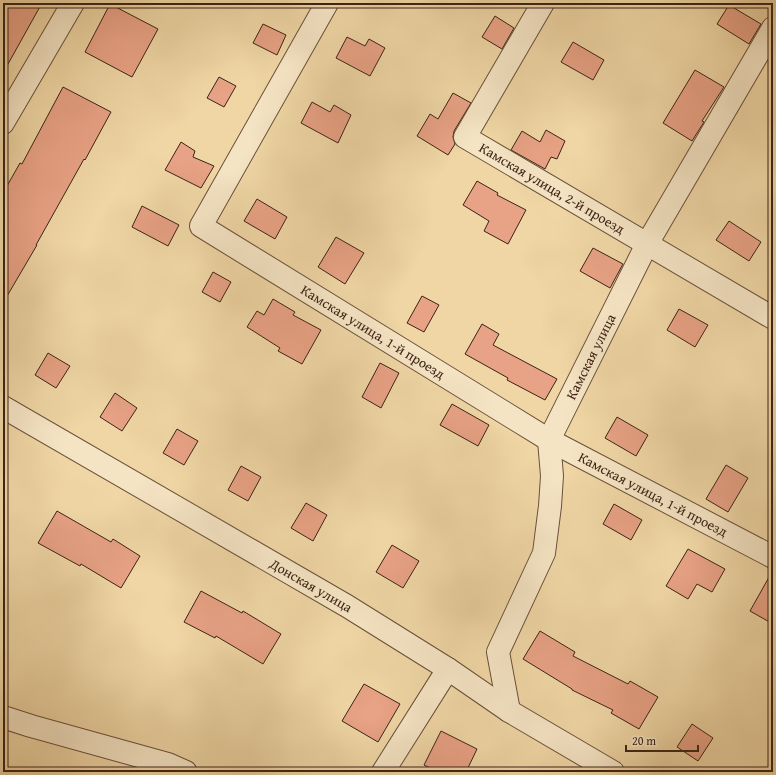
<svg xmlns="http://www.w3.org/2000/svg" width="776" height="775" viewBox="0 0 776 775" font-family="'Gentium Book Plus',serif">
<rect width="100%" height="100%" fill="#f0d6a5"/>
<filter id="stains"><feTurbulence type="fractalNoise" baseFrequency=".005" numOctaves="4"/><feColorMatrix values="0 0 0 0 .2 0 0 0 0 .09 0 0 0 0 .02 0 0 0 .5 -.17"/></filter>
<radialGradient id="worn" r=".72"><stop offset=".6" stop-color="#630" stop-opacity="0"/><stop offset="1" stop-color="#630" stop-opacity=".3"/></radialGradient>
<!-- building -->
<g fill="#e8a285" stroke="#3c2316">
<polygon points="3,3 42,3 3,73"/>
<polygon points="110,4 158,29 132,77 85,52"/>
<polygon points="729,5 761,24 749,44 717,24"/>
<polygon points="495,16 514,28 502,49 482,37"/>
<polygon points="263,24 286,35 277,55 253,43"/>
<polygon points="347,37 365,46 369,39 385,48 370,76 336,58"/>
<polygon points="573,42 604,60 593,80 561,62"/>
<polygon points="695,70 724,87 702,121 704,122 692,141 663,123"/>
<polygon points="219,77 236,86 224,107 207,98"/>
<polygon points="63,87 111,112 85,160 84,159 36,245 37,245 3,303 3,193 20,163 22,164"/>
<polygon points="453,93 471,103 454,131 453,137 455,144 448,155 417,136 430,114 438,119"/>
<polygon points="312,102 330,112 334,105 351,115 338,143 301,123"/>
<polygon points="546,130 565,141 557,159 551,157 545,169 511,150 522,131 540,142"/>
<polygon points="181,142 195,151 193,157 214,166 201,188 165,170"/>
<polygon points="477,181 498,193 497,195 526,210 508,244 484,231 489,221 463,205"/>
<polygon points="257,199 287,217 275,239 244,221"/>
<polygon points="142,206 179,225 168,246 132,227"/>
<polygon points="729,221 761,242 749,261 716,240"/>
<polygon points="336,237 364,253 345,284 318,267"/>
<polygon points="593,248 623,264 610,288 580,271"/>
<polygon points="213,272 231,282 220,302 202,292"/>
<polygon points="422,296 439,305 424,332 407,323"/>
<polygon points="273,299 295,312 293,315 321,330 302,364 278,351 280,348 247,327 257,311 264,315"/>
<polygon points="679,309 708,325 695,347 667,330"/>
<polygon points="482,324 499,334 493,345 557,379 545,400 507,380 508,378 465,354"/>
<polygon points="48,353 70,366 56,388 35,375"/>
<polygon points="380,363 399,373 381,408 362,397"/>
<polygon points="115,393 137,408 122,431 100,417"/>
<polygon points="452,404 489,425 478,446 440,425"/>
<polygon points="617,417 648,435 636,456 605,438"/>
<polygon points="177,429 198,441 184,465 163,453"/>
<polygon points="726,465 748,478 728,512 706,499"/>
<polygon points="241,466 261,477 248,501 228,490"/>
<polygon points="306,503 327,515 313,541 291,528"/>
<polygon points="614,504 642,520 631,540 603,524"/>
<polygon points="57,511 111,542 113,539 140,556 121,588 81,564 80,566 38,543"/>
<polygon points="392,545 419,561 403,588 376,572"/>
<polygon points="688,549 725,569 712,592 697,584 688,599 666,586"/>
<polygon points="773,570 773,624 750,611"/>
<polygon points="201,591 242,613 243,611 281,634 263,664 216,636 215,638 184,622"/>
<polygon points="540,631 575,652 573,656 628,684 630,681 658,697 639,729 611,713 613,710 572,690 572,689 523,659"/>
<polygon points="364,684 400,704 378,742 342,721"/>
<polygon points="692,724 713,738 698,761 677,747"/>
<polygon points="441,731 477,749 466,772 439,772 424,765"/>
</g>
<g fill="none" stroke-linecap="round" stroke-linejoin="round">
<!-- minor casing -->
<g stroke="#69503a" stroke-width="24">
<g id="minor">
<path id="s1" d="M327,3L201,226L549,440L773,557"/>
<path id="s2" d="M543,3L465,137L773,318"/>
<polyline points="3,123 73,3"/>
<path id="s3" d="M3,407L347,606L448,669L509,711L613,772"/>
<path id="s4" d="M509,711L498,652L544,553L550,506L552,476L549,440L647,244L773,28"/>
<polyline points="3,717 31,726 168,764 186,772"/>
<polyline points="383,772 448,669"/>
</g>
</g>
<!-- minor -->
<use href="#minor" stroke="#f5e4c4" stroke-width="22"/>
</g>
<g text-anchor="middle" stroke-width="4" stroke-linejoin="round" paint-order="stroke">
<!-- street labels -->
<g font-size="14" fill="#3c2316" stroke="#f5e4c4">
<text dy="5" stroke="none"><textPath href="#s2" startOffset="256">Камская улица, 2-й проезд</textPath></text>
<text dy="5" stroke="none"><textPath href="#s1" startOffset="458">Камская улица, 1-й проезд</textPath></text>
<text dy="5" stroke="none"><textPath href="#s4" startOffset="376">Камская улица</textPath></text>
<text dy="5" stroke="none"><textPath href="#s1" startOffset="782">Камская улица, 1-й проезд</textPath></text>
<text dy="5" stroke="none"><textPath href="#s3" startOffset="356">Донская улица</textPath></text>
</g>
</g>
<!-- margin -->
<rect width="776" height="775" fill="none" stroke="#f0d6a5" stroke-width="16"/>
<rect x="4" y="4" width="768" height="767" fill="none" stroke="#3c2316" stroke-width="2"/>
<rect x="8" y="8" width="760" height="759" fill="none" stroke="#3c2316"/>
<!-- scale -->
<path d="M626 745v6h72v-6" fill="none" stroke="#3c2316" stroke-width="2"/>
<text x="632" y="745" font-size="12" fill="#3c2316" stroke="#f5e4c4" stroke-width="3" paint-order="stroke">20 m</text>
<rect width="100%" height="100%" filter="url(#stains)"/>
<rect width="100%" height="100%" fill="url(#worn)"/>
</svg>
